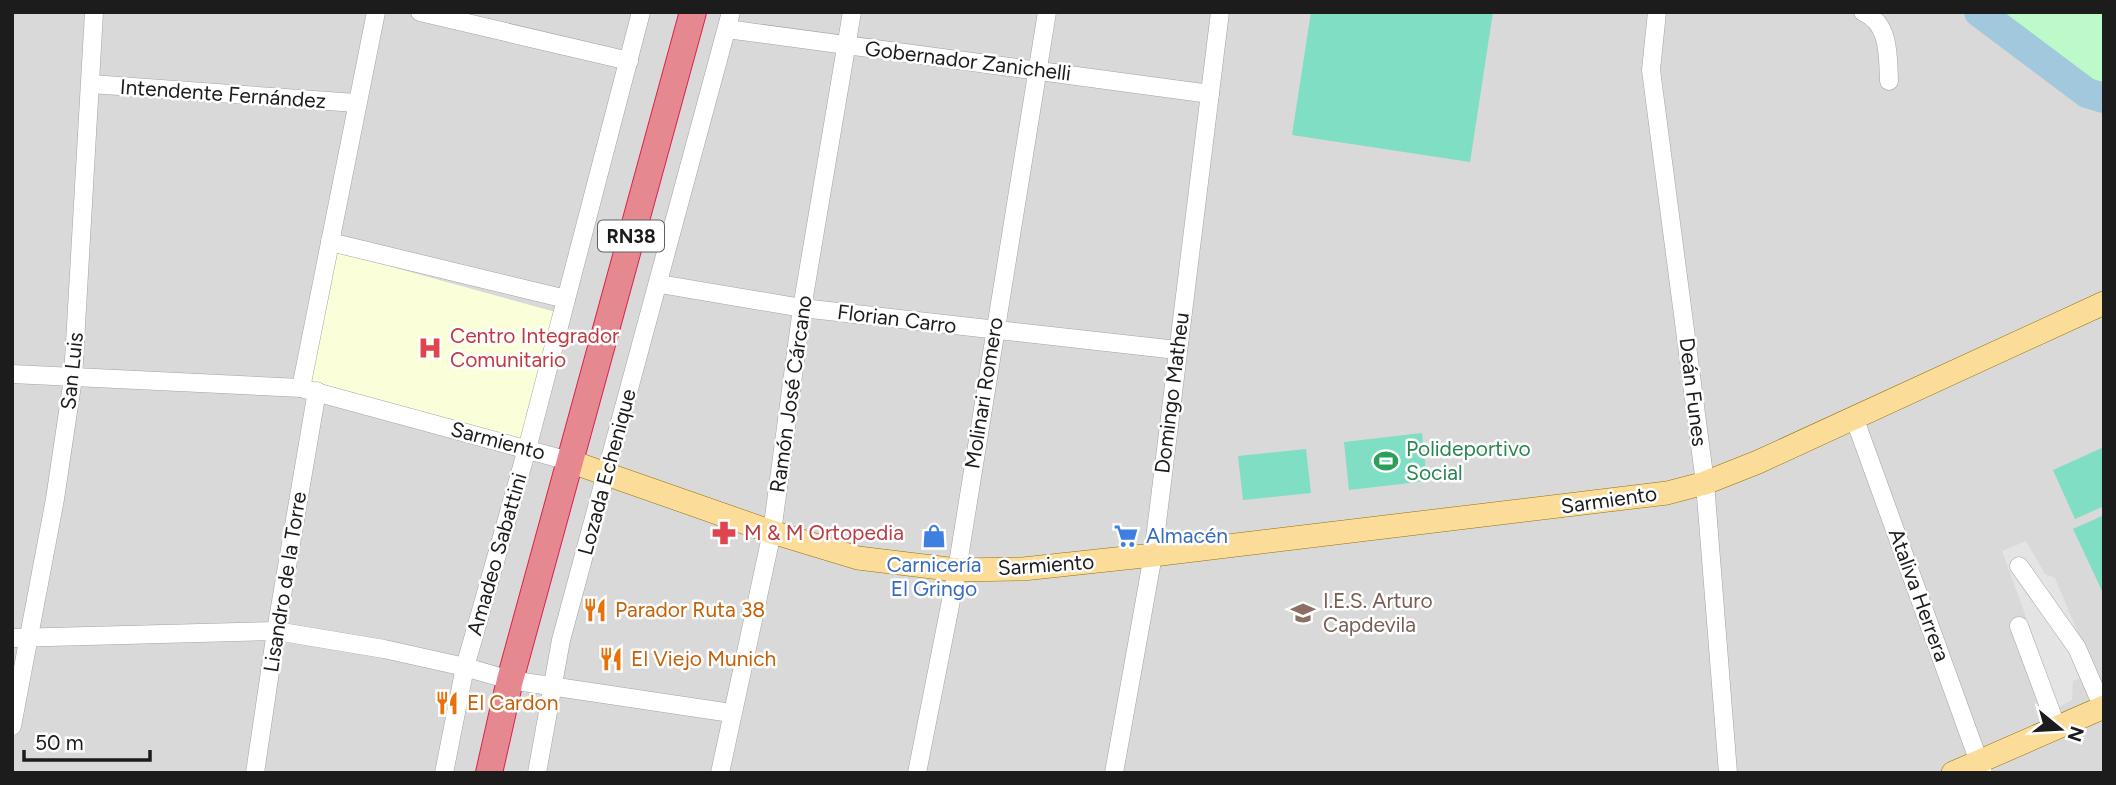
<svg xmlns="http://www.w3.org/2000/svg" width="2116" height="785" viewBox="0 0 2116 785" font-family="Figtree,sans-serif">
<rect width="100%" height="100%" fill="#eeebe2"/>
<!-- residential -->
<rect fill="#dad9d9" x="12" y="12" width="2092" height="761"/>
<!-- education -->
<polygon fill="#fbffd9" points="327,249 559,313 527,449 303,384"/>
<!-- park -->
<polygon fill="#bdf9c9" points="1979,12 2104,12 2104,98 2087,93"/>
<!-- pitch -->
<g fill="#7fdec3">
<polygon points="1311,12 1493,12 1470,162 1292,135"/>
<polygon points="1422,433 1427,481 1349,490 1344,442"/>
<polygon points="2104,447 2104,506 2075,519 2053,470"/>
<polygon points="1306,449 1311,493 1243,500 1238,456"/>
<polygon points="2104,515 2104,595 2073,529"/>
</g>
<!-- parking -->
<polygon fill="#e4e4e4" points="2026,541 2045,574 2055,578 2094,671 2073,681 2072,700 2059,707 2002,551"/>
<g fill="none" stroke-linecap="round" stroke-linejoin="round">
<!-- river -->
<polyline stroke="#a1c8dc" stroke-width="30" points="1979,12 2087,93 2104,98"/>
<!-- minor casing -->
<g stroke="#a3a3a3" stroke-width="19">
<g id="minor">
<polyline points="420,12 629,61"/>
<polyline points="1657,12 1651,70 1705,483 1728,773"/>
<path d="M1863,12C1890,23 1888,57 1889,81"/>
<polyline points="727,29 1210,94"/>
<polyline points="91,84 356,103"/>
<polyline points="330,242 566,299"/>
<polyline points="660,284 802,308 1177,350"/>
<polyline points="12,374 301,388 569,461"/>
<polyline points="301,388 376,12"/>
<polyline points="1854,417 1983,773"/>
<polyline points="2019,566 2077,648 2103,708"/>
<polyline points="2019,626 2057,728"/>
<polyline points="12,638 276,631 384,649 465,667 510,680 731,713"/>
<polyline points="12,726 55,499 73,378 94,12"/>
<polyline points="255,773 276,631 317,391"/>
<polyline points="444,773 465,667 527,449 641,12"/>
<polyline points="537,773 561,640 731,12"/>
<polyline points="720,773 772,532 802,308 852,12"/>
<polyline points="917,773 957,570 1047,12"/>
<polyline points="1114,773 1153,555 1220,12"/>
</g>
</g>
<!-- major casing -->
<g stroke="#947300" stroke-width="24">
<g id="major">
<polyline points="569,461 772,532 858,558 957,570 1023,569 1153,555 1667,493 1705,483 1758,462 2104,303"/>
<polyline points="1953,773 2104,707"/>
</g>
</g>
<!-- highway casing -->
<g stroke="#d8234d" stroke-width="28">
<polyline id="highway" points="489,773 510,680 693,12"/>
</g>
<!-- minor -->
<use href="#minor" stroke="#fff" stroke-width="18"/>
<!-- major -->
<use href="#major" stroke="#fcdc99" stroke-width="23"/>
<!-- highway -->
<use href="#highway" stroke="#e68890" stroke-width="26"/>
</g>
<!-- icons -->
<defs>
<g id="hospital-bare" transform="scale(1.89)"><path d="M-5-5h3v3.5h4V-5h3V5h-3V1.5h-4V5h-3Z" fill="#e0444e" stroke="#fff" stroke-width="2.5" paint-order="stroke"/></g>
<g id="stadium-bare" transform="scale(1.89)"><path d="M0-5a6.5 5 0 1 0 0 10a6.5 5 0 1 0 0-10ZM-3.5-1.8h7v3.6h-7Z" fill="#2e9e5b" stroke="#fff" stroke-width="2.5" paint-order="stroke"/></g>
<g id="pharmacy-bare" transform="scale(1.89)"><path d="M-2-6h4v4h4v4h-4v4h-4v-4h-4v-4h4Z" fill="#e0444e" stroke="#fff" stroke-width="2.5" paint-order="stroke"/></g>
<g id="shop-bare" transform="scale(1.89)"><path d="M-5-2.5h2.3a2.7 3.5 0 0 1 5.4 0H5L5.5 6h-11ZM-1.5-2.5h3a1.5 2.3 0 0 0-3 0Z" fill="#3f7fe0" stroke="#fff" stroke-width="2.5" paint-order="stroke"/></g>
<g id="supermarket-bare" transform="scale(1.89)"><path d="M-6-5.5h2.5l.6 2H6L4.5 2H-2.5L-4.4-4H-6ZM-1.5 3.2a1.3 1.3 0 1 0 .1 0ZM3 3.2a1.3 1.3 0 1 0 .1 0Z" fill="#3f7fe0" stroke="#fff" stroke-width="2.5" paint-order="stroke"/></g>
<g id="restaurant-bare" transform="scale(1.89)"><path d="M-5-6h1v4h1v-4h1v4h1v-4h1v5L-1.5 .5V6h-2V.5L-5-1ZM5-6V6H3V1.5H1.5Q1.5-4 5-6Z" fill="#e8710a" stroke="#fff" stroke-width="2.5" paint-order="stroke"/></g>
<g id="university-bare" transform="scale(1.89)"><path d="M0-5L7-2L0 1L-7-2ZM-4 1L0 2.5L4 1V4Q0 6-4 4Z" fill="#8d6e63" stroke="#fff" stroke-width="2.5" paint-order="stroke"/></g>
</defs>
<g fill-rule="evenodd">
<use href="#hospital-bare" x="430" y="348"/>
<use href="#stadium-bare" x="1386" y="461"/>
<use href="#pharmacy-bare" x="724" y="533"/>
<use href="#shop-bare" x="934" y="536"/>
<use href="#supermarket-bare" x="1126" y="536"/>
<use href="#restaurant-bare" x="595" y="610"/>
<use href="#university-bare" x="1303" y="613"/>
<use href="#restaurant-bare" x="611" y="659"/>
<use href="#restaurant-bare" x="447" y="703"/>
</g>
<g text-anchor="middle" stroke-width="5" stroke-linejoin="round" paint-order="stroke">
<!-- shield labels -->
<rect fill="#fff" stroke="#606060" stroke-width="2" x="598" y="220.5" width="66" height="31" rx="5"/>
<g font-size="19" font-weight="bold" fill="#1c1c1c">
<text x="631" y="243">RN38</text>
</g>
<!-- street labels -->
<g font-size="21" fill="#1c1c1c" stroke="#fff">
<text transform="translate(968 61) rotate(7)" y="7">Gobernador Zanichelli</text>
<text transform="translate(223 94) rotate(4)" y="7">Intendente Fernández</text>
<text transform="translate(897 319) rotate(7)" y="7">Florian Carro</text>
<text transform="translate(72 371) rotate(-84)" y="7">San Luis</text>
<text transform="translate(1693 392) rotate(83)" y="7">Deán Funes</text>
<text transform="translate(984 393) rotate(-81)" y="7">Molinari Romero</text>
<text transform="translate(1172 393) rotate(-83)" y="7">Domingo Matheu</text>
<text transform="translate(791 394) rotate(-82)" y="7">Ramón José Cárcano</text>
<text transform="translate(498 441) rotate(15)" y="7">Sarmiento</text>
<text transform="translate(607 472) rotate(-75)" y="7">Lozada Echenique</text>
<text transform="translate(1609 500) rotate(-8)" y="7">Sarmiento</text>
<text transform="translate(497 554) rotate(-74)" y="7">Amadeo Sabattini</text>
<text transform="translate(1046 565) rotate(-4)" y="7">Sarmiento</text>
<text transform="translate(285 582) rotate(-81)" y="7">Lisandro de la Torre</text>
<text transform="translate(1919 595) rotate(70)" y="7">Ataliva Herrera</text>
</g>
<!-- health labels -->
<g font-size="21" fill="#be3a42" stroke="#fff" text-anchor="start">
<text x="450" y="343">Centro Integrador<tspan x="450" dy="24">Comunitario</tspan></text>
<text x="744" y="540">M &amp; M Ortopedia</text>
</g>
<!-- leisure labels -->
<g font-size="21" fill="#27864d" stroke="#fff" text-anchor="start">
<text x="1406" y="456">Polideportivo<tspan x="1406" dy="24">Social</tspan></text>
</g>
<!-- shop labels -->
<g font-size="21" fill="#366cbe" stroke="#fff" text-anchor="start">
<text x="1146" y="543">Almacén</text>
<text x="934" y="572" text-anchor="middle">Carnicería<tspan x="934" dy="24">El Gringo</tspan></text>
</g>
<!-- education labels -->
<g font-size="21" fill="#785e54" stroke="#fff" text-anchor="start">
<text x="1323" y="608">I.E.S. Arturo<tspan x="1323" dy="24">Capdevila</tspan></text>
</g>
<!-- food labels -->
<g font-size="21" fill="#c56008" stroke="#fff" text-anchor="start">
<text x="615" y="617">Parador Ruta 38</text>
<text x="631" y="666">El Viejo Munich</text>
<text x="467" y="710">El Cardon</text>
</g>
</g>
<!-- border -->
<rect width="2116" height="785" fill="none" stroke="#1c1c1c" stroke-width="28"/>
<!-- north arrow -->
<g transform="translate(2060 729) rotate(108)" stroke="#ffffff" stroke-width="5" paint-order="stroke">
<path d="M0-5L12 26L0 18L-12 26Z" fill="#1c1c1c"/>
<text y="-10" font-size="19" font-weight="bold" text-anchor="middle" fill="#1c1c1c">N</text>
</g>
<!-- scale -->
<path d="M24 750v10h126v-10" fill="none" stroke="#1c1c1c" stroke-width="3.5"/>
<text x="35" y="750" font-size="21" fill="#1c1c1c" stroke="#ffffff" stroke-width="5" paint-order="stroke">50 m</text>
</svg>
